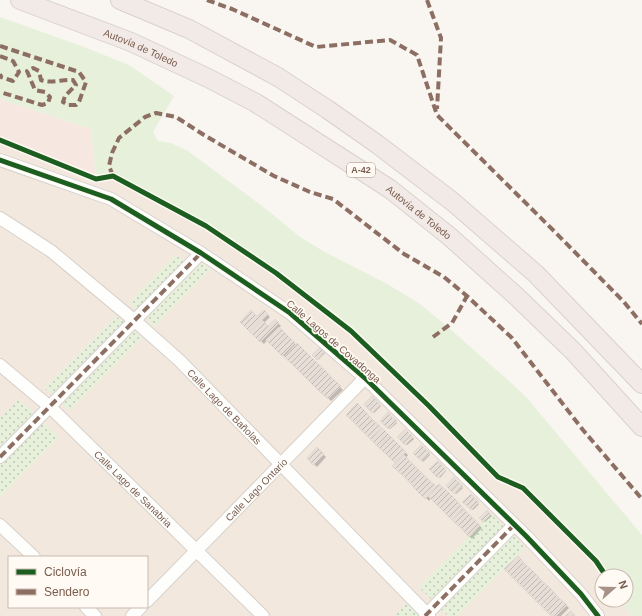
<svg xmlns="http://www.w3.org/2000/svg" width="642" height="616" viewBox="0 0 642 616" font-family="Helvetica,sans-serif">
<defs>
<pattern id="garden-dots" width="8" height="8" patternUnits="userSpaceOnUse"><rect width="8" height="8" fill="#e7f0db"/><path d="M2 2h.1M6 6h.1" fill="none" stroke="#c0c6b4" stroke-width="1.8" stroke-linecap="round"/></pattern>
<pattern id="building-hatch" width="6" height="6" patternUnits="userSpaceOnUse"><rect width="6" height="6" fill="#e6ded7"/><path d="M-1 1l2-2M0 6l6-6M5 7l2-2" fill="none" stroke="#bfb7b1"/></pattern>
</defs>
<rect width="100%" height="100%" fill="#f9f5f0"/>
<!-- residential -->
<path fill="#f2e8de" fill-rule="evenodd" d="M0,140L96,179L113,176L206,226L276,273L351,331L429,406L498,477L523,488L596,561L606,576H602V600H621L631,616H0ZM9,557H147V607H9Z"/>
<!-- commercial -->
<polygon fill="#f6e8e1" points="0,99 91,129 96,179 0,140"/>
<!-- park -->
<polygon fill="#e7f0db" points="0,17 84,47 129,65 174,96 153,132 158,141 171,143 188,151 266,209 300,237 323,251 389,285 420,304 442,322 510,382 527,398 642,535 642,616 631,616 621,600 626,600 626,576 606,576 596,561 523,488 498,477 429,406 351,331 276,273 206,226 113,176 96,179 91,129 0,99"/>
<!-- garden -->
<g fill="url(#garden-dots)">
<polygon points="175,255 186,262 139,312 129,303"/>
<polygon points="197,261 211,269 154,327 144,316"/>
<polygon points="116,316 126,324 55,397 44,388"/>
<polygon points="132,328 142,338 69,411 60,401"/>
<polygon points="19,399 37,416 0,454 0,418"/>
<polygon points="41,420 59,437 0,497 0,461"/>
<polygon points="491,514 506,529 434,602 419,587"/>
<polygon points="511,533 525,548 457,616 448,616 438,606"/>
<polygon points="408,602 420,616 394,616"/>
</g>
<!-- shadow -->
<g fill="#0003">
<polygon points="264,311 270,317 264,323 268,327 275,320 281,326 279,328 343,390 331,401 267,340 264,344 241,322 257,318"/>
<polygon points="320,348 325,353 318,360 314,355"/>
<polygon points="372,398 381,406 374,413 365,404"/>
<polygon points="357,405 408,455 406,458 437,488 439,486 482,528 472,539 431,498 429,501 421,493 396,463 347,415"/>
<polygon points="388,414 397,423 390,429 382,421"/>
<polygon points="405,430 414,439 407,445 398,437"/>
<polygon points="421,446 430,455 423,462 414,453"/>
<polygon points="317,449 326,457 317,467 308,458"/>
<polygon points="438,463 446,471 440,478 431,469"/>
<polygon points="454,479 463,488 456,494 447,486"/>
<polygon points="470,495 479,504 473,510 464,502"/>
<polygon points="487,511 492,516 485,522 480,518"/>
<polygon points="518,557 569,608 561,616 552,616"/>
</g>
<!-- building -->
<g fill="url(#building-hatch)" stroke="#e2d8d2">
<polygon points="251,310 257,316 264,310 268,314 250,332 240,322"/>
<polygon points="275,319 279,323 260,342 250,332 262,320 268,326"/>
<polygon points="279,327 287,335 274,348 266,340"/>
<polygon points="287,335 295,343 282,356 274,348"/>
<polygon points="297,343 306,352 293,365 284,357"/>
<polygon points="320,347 325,351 317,360 312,355"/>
<polygon points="306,352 315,361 302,374 293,365"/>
<polygon points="315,361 324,369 311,383 302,374"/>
<polygon points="324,369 332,378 319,391 311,383"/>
<polygon points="332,378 341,386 328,399 319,391"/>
<polygon points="372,396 376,400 368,409 364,404"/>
<polygon points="376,400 380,405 372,413 368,409"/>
<polygon points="357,403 365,411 354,423 346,415"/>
<polygon points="365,411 373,420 362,431 354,423"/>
<polygon points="388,412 392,417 384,425 380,421"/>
<polygon points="392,417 397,421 389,429 384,425"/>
<polygon points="373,420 382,428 370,439 362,431"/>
<polygon points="382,428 390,436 378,447 370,439"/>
<polygon points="405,429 409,433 401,441 397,437"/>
<polygon points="409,433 413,437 405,445 401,441"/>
<polygon points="390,436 398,444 387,455 378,447"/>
<polygon points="398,444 406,452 395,463 387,455"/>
<polygon points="421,445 425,449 417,457 413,453"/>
<polygon points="317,447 324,454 313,465 307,458"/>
<polygon points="425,449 430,453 422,461 417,457"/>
<polygon points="404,455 412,463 401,474 392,466"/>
<polygon points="438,461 442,465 434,474 429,469"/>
<polygon points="412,463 420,471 409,482 401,474"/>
<polygon points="442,465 446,470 438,478 434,474"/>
<polygon points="420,471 428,479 417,491 409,482"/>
<polygon points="454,477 458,482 450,490 446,486"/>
<polygon points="428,479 437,487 425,499 417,491"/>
<polygon points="458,482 463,486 454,494 450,490"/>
<polygon points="439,484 448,492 436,504 428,496"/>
<polygon points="448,492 456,500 444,512 436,504"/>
<polygon points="471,494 475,498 467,506 462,502"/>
<polygon points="475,498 479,502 471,510 467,506"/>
<polygon points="456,500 464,509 452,520 444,512"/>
<polygon points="464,509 472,517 461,528 452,520"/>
<polygon points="487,510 491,514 483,522 479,518"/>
<polygon points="472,517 480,525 469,537 461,528"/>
<polygon points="518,556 525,564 512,577 504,569"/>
<polygon points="525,564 534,572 521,586 512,577"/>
<polygon points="534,572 542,581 529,594 521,586"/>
<polygon points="542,581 550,588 537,602 529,594"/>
<polygon points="550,588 558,597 545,610 537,602"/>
<polygon points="558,597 567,605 556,616 551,616 545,610"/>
<polygon points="571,611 575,616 565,616"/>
</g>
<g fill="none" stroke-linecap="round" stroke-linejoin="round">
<!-- minor casing -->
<g stroke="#d7d1cb" stroke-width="14">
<g id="minor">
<polyline points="0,160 111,199 201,253 290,313 365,378 526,536 581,594 598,616"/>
<path id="s1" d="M0,218L51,251L135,321L180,361L429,616"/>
<path id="s2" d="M0,365L50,407L263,616"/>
<polyline points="0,457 201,253"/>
<polyline points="0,525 34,557"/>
<path id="s3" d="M147,601L365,378"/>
<polyline points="86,607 95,616"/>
<polyline points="132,616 141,607"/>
<polyline points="425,616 514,525"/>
</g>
</g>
<!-- highway casing -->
<g stroke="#dad1cc" stroke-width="20">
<g id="highway">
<path id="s4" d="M20,0L131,42L208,78L256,103L390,189L449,236L516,296L573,351L642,427"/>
<polyline points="120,0 189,29 278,77 327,109 377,144 453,202 536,274 642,384"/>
</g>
</g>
<!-- minor -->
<use href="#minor" stroke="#fefefd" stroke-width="12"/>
<!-- highway -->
<use href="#highway" stroke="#f2eae7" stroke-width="18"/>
<!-- quiet -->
<g stroke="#8d6e63" stroke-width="4" stroke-dasharray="8 4" stroke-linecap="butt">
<polyline points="207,0 232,9 316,47 390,40 417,55 437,115 555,232 624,302 642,324"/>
<polyline points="427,0 441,38 437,109"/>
<path d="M0,46L79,72L86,82L79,102L76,105H68L63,102L65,96L76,85L73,80C62,79 52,84 41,80L39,71L33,68L27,71L35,90L45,92L50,97L48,103L42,105L0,92"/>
<polyline points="0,56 13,61 19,72 13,81 1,77 0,74"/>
<polyline points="113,176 109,166 112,153 119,138 145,117 156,113 176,117 204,135 274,176 310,192 333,199 404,254 444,277 467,296 512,338 583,430 642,499"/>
<polyline points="433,337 452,323 467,296"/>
<polyline points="0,457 201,253"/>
<polyline points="425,616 514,525"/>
</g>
<!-- cycleway casing -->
<g stroke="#fffaf3" stroke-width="8">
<g id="cycleway">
<polyline points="0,140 96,179 113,176 206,226 276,273 351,331 429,406 498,477 523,488 596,561 606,576"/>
<polyline points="0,160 111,199 201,253 290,313 365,378 526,536 581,594 598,616"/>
</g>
</g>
<!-- cycleway -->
<use href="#cycleway" stroke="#1b5e20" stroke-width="5"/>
</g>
<g text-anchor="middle" stroke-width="3.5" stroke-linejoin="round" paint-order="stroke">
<!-- shield labels -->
<rect fill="#fffaf3" stroke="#a28b7f" stroke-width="1" x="347" y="163" width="28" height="14" rx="3"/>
<g font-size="9" font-weight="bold" fill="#7a5c4d">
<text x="361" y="173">A-42</text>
</g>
<!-- street labels -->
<g font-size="10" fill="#7a5c4d" stroke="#fffaf3">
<text dy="4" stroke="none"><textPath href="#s4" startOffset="130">Autovía de Toledo</textPath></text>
<text dy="4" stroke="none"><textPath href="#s4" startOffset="454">Autovía de Toledo</textPath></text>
<text transform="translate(334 341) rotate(41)" y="4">Calle Lagos de Covadonga</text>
<text dy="4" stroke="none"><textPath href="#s1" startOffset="294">Calle Lago de Bañolas</textPath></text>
<text dy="4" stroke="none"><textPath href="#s2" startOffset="182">Calle Lago de Sanabria</textPath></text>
<text dy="4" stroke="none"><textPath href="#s3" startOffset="156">Calle Lago Ontario</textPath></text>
</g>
</g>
<!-- legend -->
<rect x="8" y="556" width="140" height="52" fill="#fffaf3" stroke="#cabbb1"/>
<rect x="16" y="569" width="20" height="6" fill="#1b5e20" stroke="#cabbb1"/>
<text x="44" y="576" font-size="12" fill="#7a5c4d">Ciclovía</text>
<rect x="16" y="589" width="20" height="6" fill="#8d6e63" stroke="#cabbb1"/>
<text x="44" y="596" font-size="12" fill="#7a5c4d">Sendero</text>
<!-- north arrow -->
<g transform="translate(614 588) rotate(70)"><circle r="19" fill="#fffaf3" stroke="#cabbb1"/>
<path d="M0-3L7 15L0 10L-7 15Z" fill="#a69286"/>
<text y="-6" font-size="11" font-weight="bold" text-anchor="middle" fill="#7a5c4d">N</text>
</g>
</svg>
